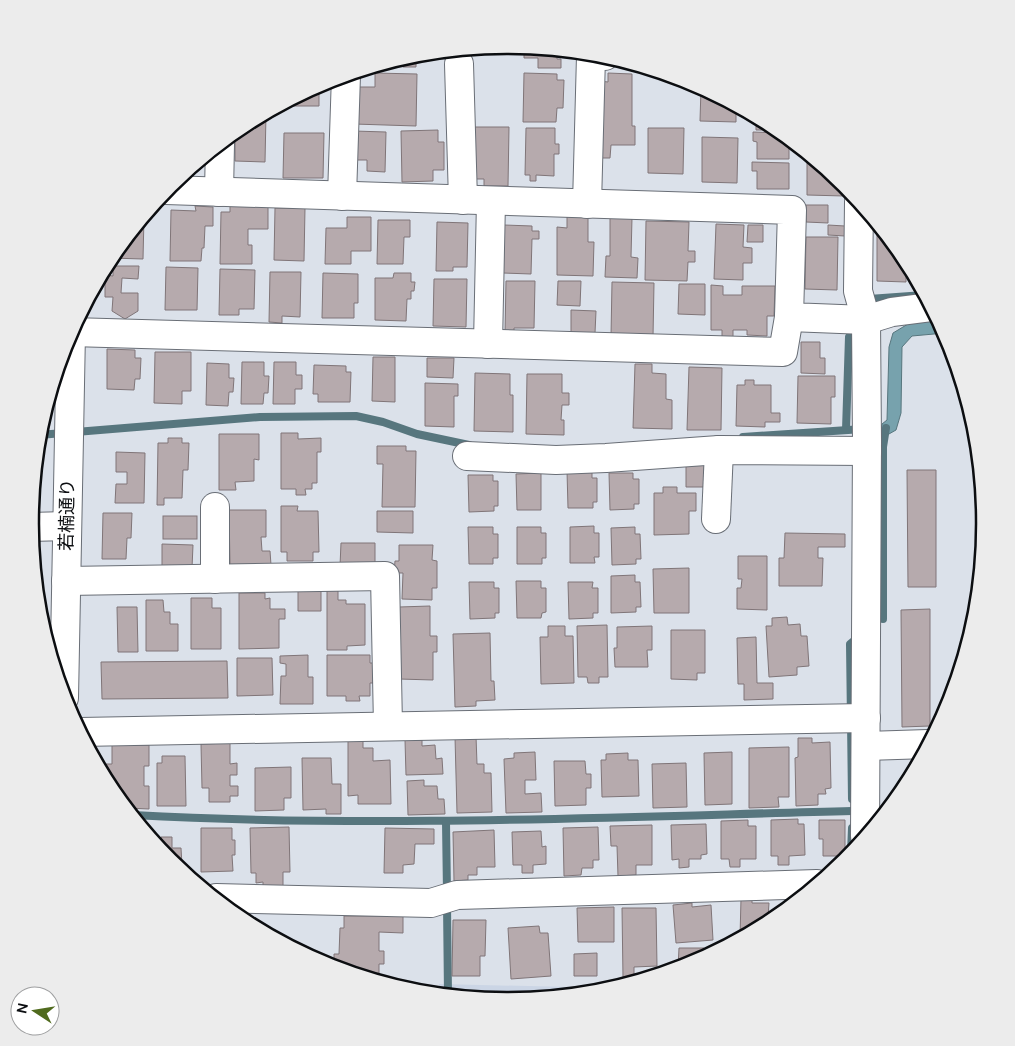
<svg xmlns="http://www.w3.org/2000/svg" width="1015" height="1046" viewBox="0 0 1015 1046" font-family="'DM Sans','Noto Sans JP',sans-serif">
<rect width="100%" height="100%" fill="#dbe1ea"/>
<!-- built -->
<polygon fill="#cbd5e5" points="439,984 611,988 600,991 507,1000 439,994"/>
<!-- water -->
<polygon fill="#77a2ad" stroke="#57767e" points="935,316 945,333 912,336 902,347 901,413 896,430 880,439 882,424 887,420 889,347 893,333 918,318"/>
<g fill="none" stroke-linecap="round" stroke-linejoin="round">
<!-- stream -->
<g stroke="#57767e" stroke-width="8">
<polyline points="869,299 924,295"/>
<polyline points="846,430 849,337"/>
<polyline points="39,435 260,417 356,416 383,422 417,434 469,445"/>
<polyline points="743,437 863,429"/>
<polyline points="883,619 883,447 886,428"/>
<polyline points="852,799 850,644 856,639"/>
<path d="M133,815C372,828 612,817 852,811"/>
<polyline points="446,822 447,893"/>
<polyline points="851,853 852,828"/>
<polyline points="447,904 448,995"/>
</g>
</g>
<!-- building -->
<g fill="#b6aaad" stroke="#807578">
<polygon points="524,47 557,50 557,59 561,59 561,68 538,68 538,58 524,58"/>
<polygon points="427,53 427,60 416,60 416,67 403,67 403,58"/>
<polygon points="375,73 417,74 416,126 354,124 354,87 375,87"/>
<polygon points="524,73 557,74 557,80 564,80 563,108 557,108 556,122 523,122"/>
<polygon points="608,73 632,74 632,126 635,126 635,145 611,145 610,158 598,158 599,81 608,82"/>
<polygon points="319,85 319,106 287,106 287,102"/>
<polygon points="701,88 736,106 736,122 700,121"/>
<polygon points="264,114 266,114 265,162 235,161 235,132 242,126"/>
<polygon points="756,117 773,126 778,130 756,130"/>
<polygon points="472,127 509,127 508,186 484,186 484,179 471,179"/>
<polygon points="526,128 555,128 555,144 559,144 559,154 554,154 554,176 536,175 536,181 530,181 530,175 525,175"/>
<polygon points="648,128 684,128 683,174 648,173"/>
<polygon points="438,130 438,142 444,142 444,170 433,170 433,181 402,182 401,131"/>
<polygon points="354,131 386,132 385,172 367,171 367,160 353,160"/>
<polygon points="753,132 781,133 789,139 789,159 757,159 757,142 753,141"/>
<polygon points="284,133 324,133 323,178 283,178"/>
<polygon points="702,137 738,138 737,183 702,182"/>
<polygon points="807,154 844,185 844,196 807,195"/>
<polygon points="752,162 789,163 789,189 757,189 757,171 752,171"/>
<polygon points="195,164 195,173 185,173"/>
<polygon points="230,205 268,206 268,229 248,229 248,245 252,245 252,264 220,264 221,212 230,212"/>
<polygon points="806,205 828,205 828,223 806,222"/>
<polygon points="195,206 213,207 213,226 205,226 204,248 202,248 201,261 170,261 171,210 196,211"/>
<polygon points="275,208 305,208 304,261 274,260"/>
<polygon points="567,216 588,217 588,242 594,242 593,276 557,275 557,227 567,228"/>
<polygon points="144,217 143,259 110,258 111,257"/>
<polygon points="347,217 371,217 371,251 351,251 351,264 325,264 326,228 347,228"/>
<polygon points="610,218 632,218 631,257 638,258 637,278 605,277 606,256 610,256"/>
<polygon points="378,220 410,220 410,237 404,237 403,264 377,264"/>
<polygon points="646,221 689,222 688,251 695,251 695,262 688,262 687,281 645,280"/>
<polygon points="437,222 468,223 467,267 453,267 453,271 436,271"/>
<polygon points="716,224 744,225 743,247 752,248 752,263 743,263 743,280 714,279"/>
<polygon points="504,225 532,226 532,231 539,231 539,239 532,239 531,274 503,273"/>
<polygon points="748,225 763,225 763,242 747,242"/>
<polygon points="828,225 845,226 845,236 828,235"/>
<polygon points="877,225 906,261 906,282 877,281"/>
<polygon points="806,237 838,237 837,290 805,289"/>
<polygon points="113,266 139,266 138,279 122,278 121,293 138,293 138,311 125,319 112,311 113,297 105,297 105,275 113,276"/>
<polygon points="166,267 198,268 197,310 165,310"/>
<polygon points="220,269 255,270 254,309 239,309 239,315 219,315"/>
<polygon points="270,272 301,272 300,317 282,316 282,323 269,322"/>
<polygon points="323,273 358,274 358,303 354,303 354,318 322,318"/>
<polygon points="394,273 411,273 411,282 415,282 414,291 411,291 411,299 407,299 406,321 375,320 375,278 393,278"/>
<polygon points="434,279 467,279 466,327 433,326"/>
<polygon points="506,281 535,281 534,328 514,328 514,334 505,334"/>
<polygon points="558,281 581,281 580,306 557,305"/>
<polygon points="612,282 654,283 653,337 611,336"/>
<polygon points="679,284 705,284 705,315 678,314"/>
<polygon points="711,285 723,286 723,295 742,295 742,286 775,286 774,316 767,316 767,336 747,335 747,330 733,330 733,337 722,337 722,330 711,330"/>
<polygon points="571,310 596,311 595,333 571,333"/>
<polygon points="801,342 820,342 820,358 825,358 825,374 801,373"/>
<polygon points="107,349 135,350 135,358 141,358 140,379 135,379 134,390 107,389"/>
<polygon points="155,352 191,352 191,391 182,391 182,404 154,403"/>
<polygon points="373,357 395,357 395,402 372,401"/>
<polygon points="427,358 454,358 453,378 427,377"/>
<polygon points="242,362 264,362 264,376 269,376 268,393 264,393 263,404 241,404"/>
<polygon points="274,362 296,362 296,375 302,375 302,389 295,389 295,404 273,404"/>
<polygon points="207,363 229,364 229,378 234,378 233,392 229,392 228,406 206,405"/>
<polygon points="635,364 652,364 652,373 666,374 666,399 672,400 672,429 633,428"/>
<polygon points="314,365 346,366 346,372 351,372 350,402 318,402 318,394 313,394"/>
<polygon points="689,367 722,368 721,430 687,430"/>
<polygon points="475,373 510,374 510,395 513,395 513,432 474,431"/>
<polygon points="527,374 562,374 562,393 569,393 569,405 562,405 561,420 564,420 564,435 526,434"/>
<polygon points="798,376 835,376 835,397 831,397 831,424 797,423"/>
<polygon points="745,380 754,380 754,385 771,385 771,413 780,413 780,422 765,422 765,427 736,426 737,385 745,385"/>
<polygon points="425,383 458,384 458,396 454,396 454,427 425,426"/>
<polygon points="281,433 298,433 298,439 321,438 321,452 317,452 317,483 312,483 312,489 305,489 306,495 296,495 296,489 281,489"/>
<polygon points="219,434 259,434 259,460 254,459 254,481 235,482 236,490 219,490"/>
<polygon points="168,438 182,438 182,443 189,443 188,470 183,470 182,498 164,498 164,505 157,505 158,443 168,443"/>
<polygon points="377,446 406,446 406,451 416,451 415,507 382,507 383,464 377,464"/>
<polygon points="116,452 145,453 144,503 115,503 116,484 127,484 127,472 116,472"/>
<polygon points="686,463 705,464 705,487 686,487"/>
<polygon points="907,470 936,470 936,587 908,587"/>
<polygon points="567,471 592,471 592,478 597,478 597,502 593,502 593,508 568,508"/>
<polygon points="541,473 541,510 517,510 516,474"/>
<polygon points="609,473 633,473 633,479 639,479 639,504 634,504 634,509 610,510"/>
<polygon points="468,475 493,475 493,481 498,481 498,506 494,506 494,511 469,512"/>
<polygon points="663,487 677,487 677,493 696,493 696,511 689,511 689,534 654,535 654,493 663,493"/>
<polygon points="281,506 298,506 297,511 318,511 319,552 313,552 313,561 287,561 287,552 281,552"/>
<polygon points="229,510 266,510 266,537 261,537 262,551 270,551 271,565 230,565"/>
<polygon points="377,511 413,511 413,533 377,532"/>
<polygon points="103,513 132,513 131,538 127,538 126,559 102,559"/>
<rect x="163" y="516" width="34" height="23"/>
<polygon points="594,526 594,533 599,533 599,557 594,557 595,563 570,563 570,527"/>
<polygon points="468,527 493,527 493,534 498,534 498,558 493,558 493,564 469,564"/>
<polygon points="517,527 541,527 541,533 546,533 546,558 542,558 542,564 517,564"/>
<polygon points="635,527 635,534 640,534 641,559 636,559 636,564 612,565 611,528"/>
<polygon points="785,533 845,534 845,547 818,547 818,558 823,558 822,586 779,586 779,558 784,558"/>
<polygon points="341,543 375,543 375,567 340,566"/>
<polygon points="162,544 193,545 192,568 162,567"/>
<polygon points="399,545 433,545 432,560 437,561 437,588 432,588 432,600 402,599 403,573 394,573 395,561 399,561"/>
<polygon points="738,556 767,556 767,610 737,609 737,588 741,588 742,579 738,579"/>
<polygon points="689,568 689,613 654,613 653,569"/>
<polygon points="635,575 635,582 640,582 641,607 636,607 636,612 611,613 611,576"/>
<polygon points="516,581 541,581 541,588 546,588 546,612 542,613 541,618 517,618"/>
<polygon points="469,582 494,582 494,588 499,588 499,613 495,613 495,618 470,619"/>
<polygon points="568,582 593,582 592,588 598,588 598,613 593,613 593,618 569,619"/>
<polygon points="321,587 321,611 298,611 298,588"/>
<polygon points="327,589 338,589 338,600 346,600 346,604 365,604 365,645 347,646 347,650 327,650"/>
<polygon points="239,593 265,593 265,599 270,598 270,609 285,609 285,619 279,619 279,648 239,649"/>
<polygon points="191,598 212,598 212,608 221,608 221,649 191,649"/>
<polygon points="146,600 163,600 164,612 170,612 170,624 178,624 178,651 146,651"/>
<polygon points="430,606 430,636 437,636 437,652 433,652 433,680 399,679 399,607"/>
<polygon points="117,607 137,607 138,652 118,652"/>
<polygon points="930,609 930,726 902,727 901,610"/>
<polygon points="787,617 788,625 800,624 801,636 807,636 809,666 797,667 797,675 769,677 766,626 772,626 772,618"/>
<polygon points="607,625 608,677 599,677 599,683 588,683 587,677 578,677 577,626"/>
<polygon points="548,626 565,626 565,636 573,636 574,683 541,684 540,637 548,637"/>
<polygon points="652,626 652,650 647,650 648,667 615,667 614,648 617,648 617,627"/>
<polygon points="671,630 705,630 705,673 697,673 697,680 671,679"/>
<polygon points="490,633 491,681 494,681 495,700 476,701 476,706 455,707 453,634"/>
<polygon points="756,637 757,683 773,683 773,699 744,700 744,684 738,684 737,638"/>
<polygon points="308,655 308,677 313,677 313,704 280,704 281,676 286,676 286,664 280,663 280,656"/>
<polygon points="327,655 370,655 370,663 376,663 376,683 370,683 370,696 359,696 360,701 346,701 346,696 327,696"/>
<polygon points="237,658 272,658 273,695 237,696"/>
<polygon points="227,661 228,698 102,699 101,662"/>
<polygon points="476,736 477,764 484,764 484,773 491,773 492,812 457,813 455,737"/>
<polygon points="363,738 363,748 373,748 373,761 390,760 391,804 358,804 358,795 348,796 348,739"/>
<polygon points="798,738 812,738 812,743 830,742 831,788 825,789 826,794 818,794 818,805 796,806 795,758 798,757"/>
<polygon points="405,740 422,740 422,746 435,745 436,759 442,758 443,774 406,775"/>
<polygon points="230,743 230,764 237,763 237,775 230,775 230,786 238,786 238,796 230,796 230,802 209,802 209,788 202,788 201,744"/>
<polygon points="112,745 149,745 149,766 144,766 144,786 149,786 149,809 127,808 111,789 111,787 110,787 102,773 103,764 112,764"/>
<polygon points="789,747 789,797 778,797 779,807 749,808 749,748"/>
<polygon points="535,752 536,780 525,780 525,794 541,793 542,812 506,813 504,759 514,758 514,753"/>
<polygon points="732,752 732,804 705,805 704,753"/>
<polygon points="628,753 628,760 638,760 639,796 602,797 601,760 606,760 606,754"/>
<polygon points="162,756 185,756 186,806 157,806 157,763 162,763"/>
<polygon points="302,758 331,758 332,784 341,784 341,814 326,814 326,809 303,810"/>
<polygon points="554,761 585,761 586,774 591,774 591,788 586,788 586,805 555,806"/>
<polygon points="686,763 687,807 653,808 652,764"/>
<polygon points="291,767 291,798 284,798 284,810 255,811 255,768"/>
<polygon points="424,780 424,786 437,786 438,799 444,799 445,814 408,815 407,781"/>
<polygon points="798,819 798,824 804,824 805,855 789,856 789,865 778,865 778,856 771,856 771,820"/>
<polygon points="748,820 748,826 756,826 756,859 740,859 740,867 730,867 729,859 721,859 721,821"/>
<polygon points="819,820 845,820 845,856 823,856 823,839 819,839"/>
<polygon points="706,824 707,854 701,855 701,859 689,859 689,867 679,868 679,859 672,860 671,825"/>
<polygon points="652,825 652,865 636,865 636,875 618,876 617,846 611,846 610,826"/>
<polygon points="289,827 290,872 283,872 283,886 263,887 263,882 256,883 256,873 251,873 250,828"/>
<polygon points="598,827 599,860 593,860 593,868 582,868 581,875 564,876 563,828"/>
<polygon points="201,828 232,828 232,840 235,840 235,855 232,855 233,871 201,872"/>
<polygon points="385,828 434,829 434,844 415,844 414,864 403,865 403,873 384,873"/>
<polygon points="494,830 495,867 477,867 477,875 468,875 468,880 454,881 453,832"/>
<polygon points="541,831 542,847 546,846 546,864 533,865 533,873 522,873 522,865 513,865 512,832"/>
<polygon points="161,837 172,837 172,848 181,848 182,865 178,866 178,867 170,860 155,842 161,842"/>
<polygon points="741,899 752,899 752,903 769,903 768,917 776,917 740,937"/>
<polygon points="692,903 692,907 711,905 713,940 676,943 673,905"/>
<polygon points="614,907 614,942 578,942 577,908"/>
<polygon points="622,908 656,908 657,966 634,967 634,978 623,978"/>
<polygon points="344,916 403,916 403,933 379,932 379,951 384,951 384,964 379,964 379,975 359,975 334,967 334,954 339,954 340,928 344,928"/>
<polygon points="453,920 486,920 485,956 480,956 480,976 452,976"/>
<polygon points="539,926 540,933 548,933 551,976 511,979 508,928"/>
<polygon points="679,948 704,948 704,957 690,964 678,968"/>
<polygon points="597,953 597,976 574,976 574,954"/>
<polygon points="313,958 329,958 329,965 325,964"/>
<polygon points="583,989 603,990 582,993"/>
</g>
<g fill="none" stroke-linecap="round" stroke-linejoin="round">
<!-- minor casing -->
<g stroke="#696e76" stroke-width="30">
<g id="minor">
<polyline points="459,64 463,200"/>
<polyline points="166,190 792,210 789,317 866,320 892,312 931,307"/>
<polyline points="219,192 220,144"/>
<polyline points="342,196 346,75"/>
<polyline points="859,202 858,291 866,320 867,442 865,836"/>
<polyline points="587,204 591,56 605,56"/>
<polyline points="71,332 783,352 789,317"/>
<polyline points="488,344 491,201"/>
<polyline points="467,456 556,460 606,458 719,450 867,451"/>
<polyline points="215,507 215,579"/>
<polyline points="716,519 719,450"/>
<polyline points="30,527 67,526"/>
<polyline points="66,581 385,576 388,726"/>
<polyline points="64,698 71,332"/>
<polyline points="80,732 866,718"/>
<polyline points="866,746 928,744"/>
<polyline points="216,898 431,903 457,895 817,884"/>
</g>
</g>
<!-- minor -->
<use href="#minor" stroke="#fff" stroke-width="28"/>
</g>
<g text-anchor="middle" stroke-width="5" stroke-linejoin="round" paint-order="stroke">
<!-- street labels -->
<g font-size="18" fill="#0c0e11" stroke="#fff">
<text transform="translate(67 515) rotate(-89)" y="6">若楠通り</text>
</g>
</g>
<!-- crop -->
<path d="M0 0H1015V1046H0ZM507 54H508A468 468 0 0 1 976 522V524A468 468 0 0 1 508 992H507A468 468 0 0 1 39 524V522A468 468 0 0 1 507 54Z" fill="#ececec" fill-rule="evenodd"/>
<path fill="none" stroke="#0c0e11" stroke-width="2.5" d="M507 54H508A468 468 0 0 1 976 522V524A468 468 0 0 1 508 992H507A468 468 0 0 1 39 524V522A468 468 0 0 1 507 54Z"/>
<!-- north arrow -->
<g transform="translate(35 1011) rotate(282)"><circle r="24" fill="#ffffff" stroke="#9e9fa0"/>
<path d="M0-4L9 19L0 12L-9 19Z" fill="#506b1e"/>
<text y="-8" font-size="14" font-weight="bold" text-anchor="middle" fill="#0c0e11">N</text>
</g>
</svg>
